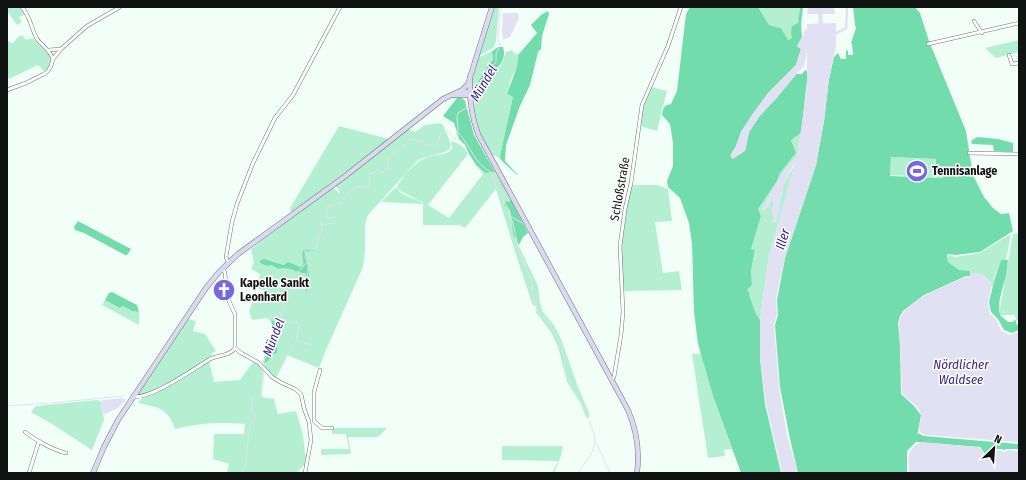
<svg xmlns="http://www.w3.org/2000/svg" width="1026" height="480" viewBox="0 0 1026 480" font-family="'Fira Sans Condensed',sans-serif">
<rect width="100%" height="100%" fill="#f2fff8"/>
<!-- green -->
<g fill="#b4efd1" fill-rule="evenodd">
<polygon points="7,7 20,7 26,14 19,17 22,22 17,25 7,11"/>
<polygon points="494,7 499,7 496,41 494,47 479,56 478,55"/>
<polygon points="758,7 800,7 798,23 792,38 787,40 781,28 769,25"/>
<path d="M22,35L26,40L33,38C40,51 62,56 45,72L38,65L9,79L7,75V41L13,43L18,37Z"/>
<polygon points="1019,40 1019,52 996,58 985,48"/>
<path d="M511,50L518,55C520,63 515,71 511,79C509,84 508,89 507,94L513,97L500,156L501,160L496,156L492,155L480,135L473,107L476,101L481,98L484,94L487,81L501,65L506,52Z"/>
<polygon points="491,52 493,55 493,60 487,66 486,71 479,80 477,92 472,98 472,81 477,58"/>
<polygon points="652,87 667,91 657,131 640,126 643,107"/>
<path d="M440,123L443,125L451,144L450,149C440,156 427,154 417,161L368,215L365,224V251L363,267L326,350L319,368L287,355L276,378L269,373L264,366L265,365L264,363L267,362L270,350L277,353L278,330L282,325H277L273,320L271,322L267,318L252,320L249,311L252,303H266L267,294L264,292V291L255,286V281L259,279L260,274L251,269L254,262L251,249L271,233L333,187L339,193L340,191L335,186L407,129L415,132L425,125ZM303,250H309L305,253C311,264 309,281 307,292L306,273C297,271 287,265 278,269L264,259L284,265L288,263L300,267L303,265C304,260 301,255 303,250Z"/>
<polygon points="339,126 389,139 291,213 290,208"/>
<path d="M801,133L797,157L790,163L782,174L762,209L768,207L771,200H772L774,203L773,219L779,206L784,183L796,163L769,255L760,320C754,312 750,302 749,292L747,290L752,285L751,271L755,251L750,249L761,216L758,209L777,181L780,173L796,153L791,140Z"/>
<path d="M451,141C459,143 464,146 468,154L428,205L449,218L483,174L476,165L487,173L495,172L511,200L509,202L508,207L517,237V242L538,286L540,302L542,311L554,325L561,339L578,387L590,415L587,419L580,403L567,382L558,347L551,332L535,311H537L535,305L533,306L517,258L496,189L465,228L459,225H423V203L397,189C398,179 418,160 427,157C433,155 447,155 451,150C453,147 452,144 451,141Z"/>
<polygon points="891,157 936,159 944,166 943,178 890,175"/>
<polygon points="634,185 657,185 668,189 672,221 655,222 663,273 679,271 682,290 624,291 620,255 625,217 631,187"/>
<path d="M396,187C400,197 416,197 423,204L381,202Z"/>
<polygon points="1019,233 1019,324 1014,315 1000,315 1000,308 1013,234"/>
<polygon points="1011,234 1006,260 1001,260 994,278 993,287 990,282 984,276 970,277 971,271 959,270 948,262 948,255 956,257 980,253"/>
<polygon points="105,300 118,308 123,306 132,311 139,312 139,325 102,305"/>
<polygon points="188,319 196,321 193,331 205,334 216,351 211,354 213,356 181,376 140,396 137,396 137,392"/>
<polygon points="692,354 701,354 713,396 732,449 724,450 725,456 708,458"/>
<path d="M209,361L214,382L240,380L254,361C265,370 263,371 262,383C261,388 262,392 262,397L274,399L278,414L296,411L303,435L305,453L307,458L304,465L297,473H227L229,464L213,459L214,434H244L245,424C221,422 199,423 175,429C167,407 159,408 138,403L144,396Z"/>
<polygon points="97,400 101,401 104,420 92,450 52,424 31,412 36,406"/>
<polygon points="332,428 387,428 378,437 348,437 351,454 321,455 321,449 349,449 346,434 332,434"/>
<polygon points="502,446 563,446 561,456 554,473 552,473 558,461 502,460"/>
</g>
<!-- forest -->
<g fill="#73dcac" fill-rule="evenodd">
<path d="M690,7H758L769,25L781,28L788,40L792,38L791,33L792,26L798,23L800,7H803L801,24L802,37L797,46L801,49L796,65L768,93L752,115L741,132L736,146L730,156L745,151L749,132L759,117L796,74H802L805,70L808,72L801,133L791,140L796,153L780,173L777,181L758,209L761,216L751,249L755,250L751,271L752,285L747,290L749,292L750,298L756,314L760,320V359L765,404L781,473H741L713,396L698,344L694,312L692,244L689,223L680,198L668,187L667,181L673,166V143L670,124L662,115C663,108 664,105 671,104L677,91L686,14Z"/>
<path d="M853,7H915L920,13L929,41L966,131L973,175L984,197L993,208L1001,214L1009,213L1013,231L980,252L956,255L947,254L948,262L959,270L970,271V276H966L924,295L903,311L900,316L898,323L900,345L901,394L914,406L921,415L917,437L918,433L924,436L1019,444V449H1007L1003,450L1002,449H996L991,457L985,454L980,447L916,442L907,451V473H798L790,439L780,387L775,325L778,315L777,300L785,258L816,165L824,121L829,79L834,57L838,53L841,59H846V50L848,51V55H853L852,44L851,43L856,28L855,25ZM891,157L936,159V166H944L943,178L890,176Z"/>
<path d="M548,11L549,14L542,36L541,49L538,52L530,85L520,106L506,145L505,161L517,174V175L501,160L500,156L513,97L507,94C510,84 520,64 518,55L537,33L531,25L541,15Z"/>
<path d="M498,47H503C508,63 494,68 488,80C484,88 485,97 476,101L472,98L477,92L479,80L486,71L487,66L493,60V55L491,52Z"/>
<polygon points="457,98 462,98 465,101 474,135 495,172 486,173 476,165 469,154 465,145 459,139 454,123 443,116"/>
<polygon points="977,137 998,139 1013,143 1013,152 994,151 993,145 972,144 971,141"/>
<path d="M511,200L528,233L523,237L519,245L517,242V238L514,237L512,225L513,223C509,212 513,212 504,205L506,201L509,202Z"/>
<polygon points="78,221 131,249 127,255 125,255 84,233 75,230 74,227"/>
<path d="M313,249L314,250L305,253C310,264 310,281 307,293L306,292V273C296,273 288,265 278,269L272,265L267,266L260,263V261L264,259L284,265L288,262L300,267L303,265C304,260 301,255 303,250H309Z"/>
<path d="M1001,260H1008C1007,269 1006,278 1003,286C1000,297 998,304 1000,315L1008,322H1013L1015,319L1017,325H1019V330L1012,333L1004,330L998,319L991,312L989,302L995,278Z"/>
<polygon points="112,292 137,305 139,312 132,311 123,306 119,308 105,300 109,293"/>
<polygon points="281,319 284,322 278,330 277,353 273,354 270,351 269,353 271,357 267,362 264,363 263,362 269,344 268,343 274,329 271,322 273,320 277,325 279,324 279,320"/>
</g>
<!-- water -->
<g fill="#e1e1f3">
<polygon points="808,7 834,7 835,14 807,14"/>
<polygon points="503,13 518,13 519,18 510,37 503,40 502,33"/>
<polygon points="836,23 836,46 829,79 824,121 816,165 785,258 778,288 776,300 777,314 774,325 779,387 787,436 798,473 782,473 766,404 763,382 760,358 760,320 769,255 795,162 784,183 779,206 780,208 776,222 773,223 773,215 771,210 774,203 772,200 771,200 768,207 763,212 762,209 782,174 790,163 797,157 807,88 807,48 805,64 776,99 759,117 749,132 745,151 733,159 730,156 736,146 741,132 752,115 768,93 796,65 801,49 797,46 804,34 804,30 807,29 807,24"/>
<path d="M974,273L982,274L992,285L988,302L989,309V313L996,319L1001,330L1009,335L1019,332V442L925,435L920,432L918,429C919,425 921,420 921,416C921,406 906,400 902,393L899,325C899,301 947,286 965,277H969Z"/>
<polygon points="122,398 126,400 118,408 105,414 101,411 100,405 103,400"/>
<path d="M922,442L978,447L981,449L986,458L989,460L994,458L996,451L998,450L1004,452L1010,450L1019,451V473H909C908,460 907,446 922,442Z"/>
</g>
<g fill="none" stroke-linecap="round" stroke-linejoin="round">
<!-- stream -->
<g stroke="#e1e1f3" stroke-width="1">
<polyline points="19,7 25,14"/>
<polyline points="473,103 478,95 482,87 481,82 491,67 496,62 496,54 500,45 498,39 500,10 502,7"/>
<polyline points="447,130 455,140 458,129 457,117 458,113 469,106"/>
<path d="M458,132C471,147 474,163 492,173L496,185L502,193L503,200L509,210V214L513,223L519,252L532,281V292L538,311L549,323L562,346L565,362L564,368L568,379L588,416"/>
<polyline points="510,216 522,223"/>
<path d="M307,292L308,265L305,257L306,255L304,251L308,252L317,247L318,238L322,231L321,225L333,223L337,219L334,217L326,218L328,206H329L331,207L334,204L340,203C345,196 350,189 359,186L362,188L369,186L370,182L369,174L374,173L378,169H380L381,173H383L384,170L389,169L387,165L389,162L387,161L388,158L403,147L410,139L422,141L424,145L433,146L440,140L439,137L445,132"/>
<polyline points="281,320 284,322 289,322"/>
<polyline points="297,341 310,345 312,344"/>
<polyline points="263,364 279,325 285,301 294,290 297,282 299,271 306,263"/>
<polyline points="277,376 285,360 296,342 299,325 298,322 291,322"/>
<polyline points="51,403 123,396"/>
<polyline points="9,406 48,403"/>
<polyline points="597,444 610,473"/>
<path d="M243,473L245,467L250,424L253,422L255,418L251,407L252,397H258L261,395C262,388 265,376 263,369"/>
<path d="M578,473C584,463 596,452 595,439C594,433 591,426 589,420"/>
</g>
<!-- canal -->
<path stroke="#e1e1f3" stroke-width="2.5" d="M835,35C837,31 843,31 846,28L847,7"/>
<!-- river -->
<polyline stroke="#e1e1f3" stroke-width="4.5" points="820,7 821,30"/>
<!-- minor casing -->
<g stroke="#6a756f" stroke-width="4">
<g id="minor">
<path d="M22,7C31,18 31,28 37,39C42,46 50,50 53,59"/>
<polyline points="974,21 982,33"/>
<polyline points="928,44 1019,23"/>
<polyline points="49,50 61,49"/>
<polyline points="1009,55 1012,64 1019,63"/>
<polyline points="7,90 26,83 44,74 48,71 51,66 53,59 61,49 87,26 120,7"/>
<polyline points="969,153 1019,154"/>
<polyline points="228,262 226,257 232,222 237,204 253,163 275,118 293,95 340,7"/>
<polyline points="235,348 241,353 259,363 272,377 280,382 295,389 301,394 304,408 309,422 311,440 305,473"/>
<polyline points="320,370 314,392 314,421 322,428 332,428"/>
<polyline points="612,380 614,377 621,335 623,312 620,246 625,209 631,183 642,105 668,46 681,7"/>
<path d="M133,397C153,398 192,370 210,359C218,355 230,356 235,348V314L229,301L226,286L225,273L223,268"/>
<path d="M25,432C35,440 53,450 66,453"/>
<polyline points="29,473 39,441"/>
</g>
</g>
<!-- secondary casing -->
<g stroke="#6a756f" stroke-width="5.5">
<g id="secondary">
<path d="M470,77C469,97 471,115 478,134L628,410C637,431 640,450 637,473"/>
<polyline points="461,91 468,84 492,7"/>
<polyline points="453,95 469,95"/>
<polyline points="93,473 104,447 118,420 206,288 219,272 238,254 344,177 443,99 460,91 469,92"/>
</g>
</g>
<!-- minor -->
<use href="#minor" stroke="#fff" stroke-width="3"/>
<!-- secondary -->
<use href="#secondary" stroke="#dad9f0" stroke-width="4.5"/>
</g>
<!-- icons -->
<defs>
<g id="stadium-disc" transform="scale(1.15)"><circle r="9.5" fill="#7767e2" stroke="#fff"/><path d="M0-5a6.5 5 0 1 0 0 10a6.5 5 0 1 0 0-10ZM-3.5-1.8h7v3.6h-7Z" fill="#fff"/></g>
<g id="church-disc" transform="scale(1.15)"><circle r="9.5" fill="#7767e2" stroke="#fff"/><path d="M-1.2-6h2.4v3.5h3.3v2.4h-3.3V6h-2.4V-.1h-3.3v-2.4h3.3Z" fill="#fff"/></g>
</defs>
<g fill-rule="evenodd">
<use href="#stadium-disc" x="917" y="171"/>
<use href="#church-disc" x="224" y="290"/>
</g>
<g text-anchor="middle" stroke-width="3" stroke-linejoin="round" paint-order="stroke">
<!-- poi labels -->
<g font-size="12" font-weight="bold" fill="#0f1311" stroke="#fff" text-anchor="start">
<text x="932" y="175">Tennisanlage</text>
<text x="240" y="287">Kapelle Sankt<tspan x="240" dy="14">Leonhard</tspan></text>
</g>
<!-- street labels -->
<g font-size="12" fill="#0f1311" stroke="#fff">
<text transform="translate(620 189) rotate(-80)" y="4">Schloßstraße</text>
</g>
<!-- water labels -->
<g font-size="13" font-style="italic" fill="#392484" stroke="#fff">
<text transform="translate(483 83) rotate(-59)" y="5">Mündel</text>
<text transform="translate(782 239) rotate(-73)" y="5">Iller</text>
<text transform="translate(273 337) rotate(-69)" y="5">Mündel</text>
<text x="961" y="369">Nördlicher<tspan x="961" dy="15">Waldsee</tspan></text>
</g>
</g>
<!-- border -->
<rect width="1026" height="480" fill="none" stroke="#0f1311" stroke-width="16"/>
<!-- north arrow -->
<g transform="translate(994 448) rotate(25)" stroke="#ffffff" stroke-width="3" paint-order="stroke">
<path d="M0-3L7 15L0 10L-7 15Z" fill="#0f1311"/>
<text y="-6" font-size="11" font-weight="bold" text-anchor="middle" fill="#0f1311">N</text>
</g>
</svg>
